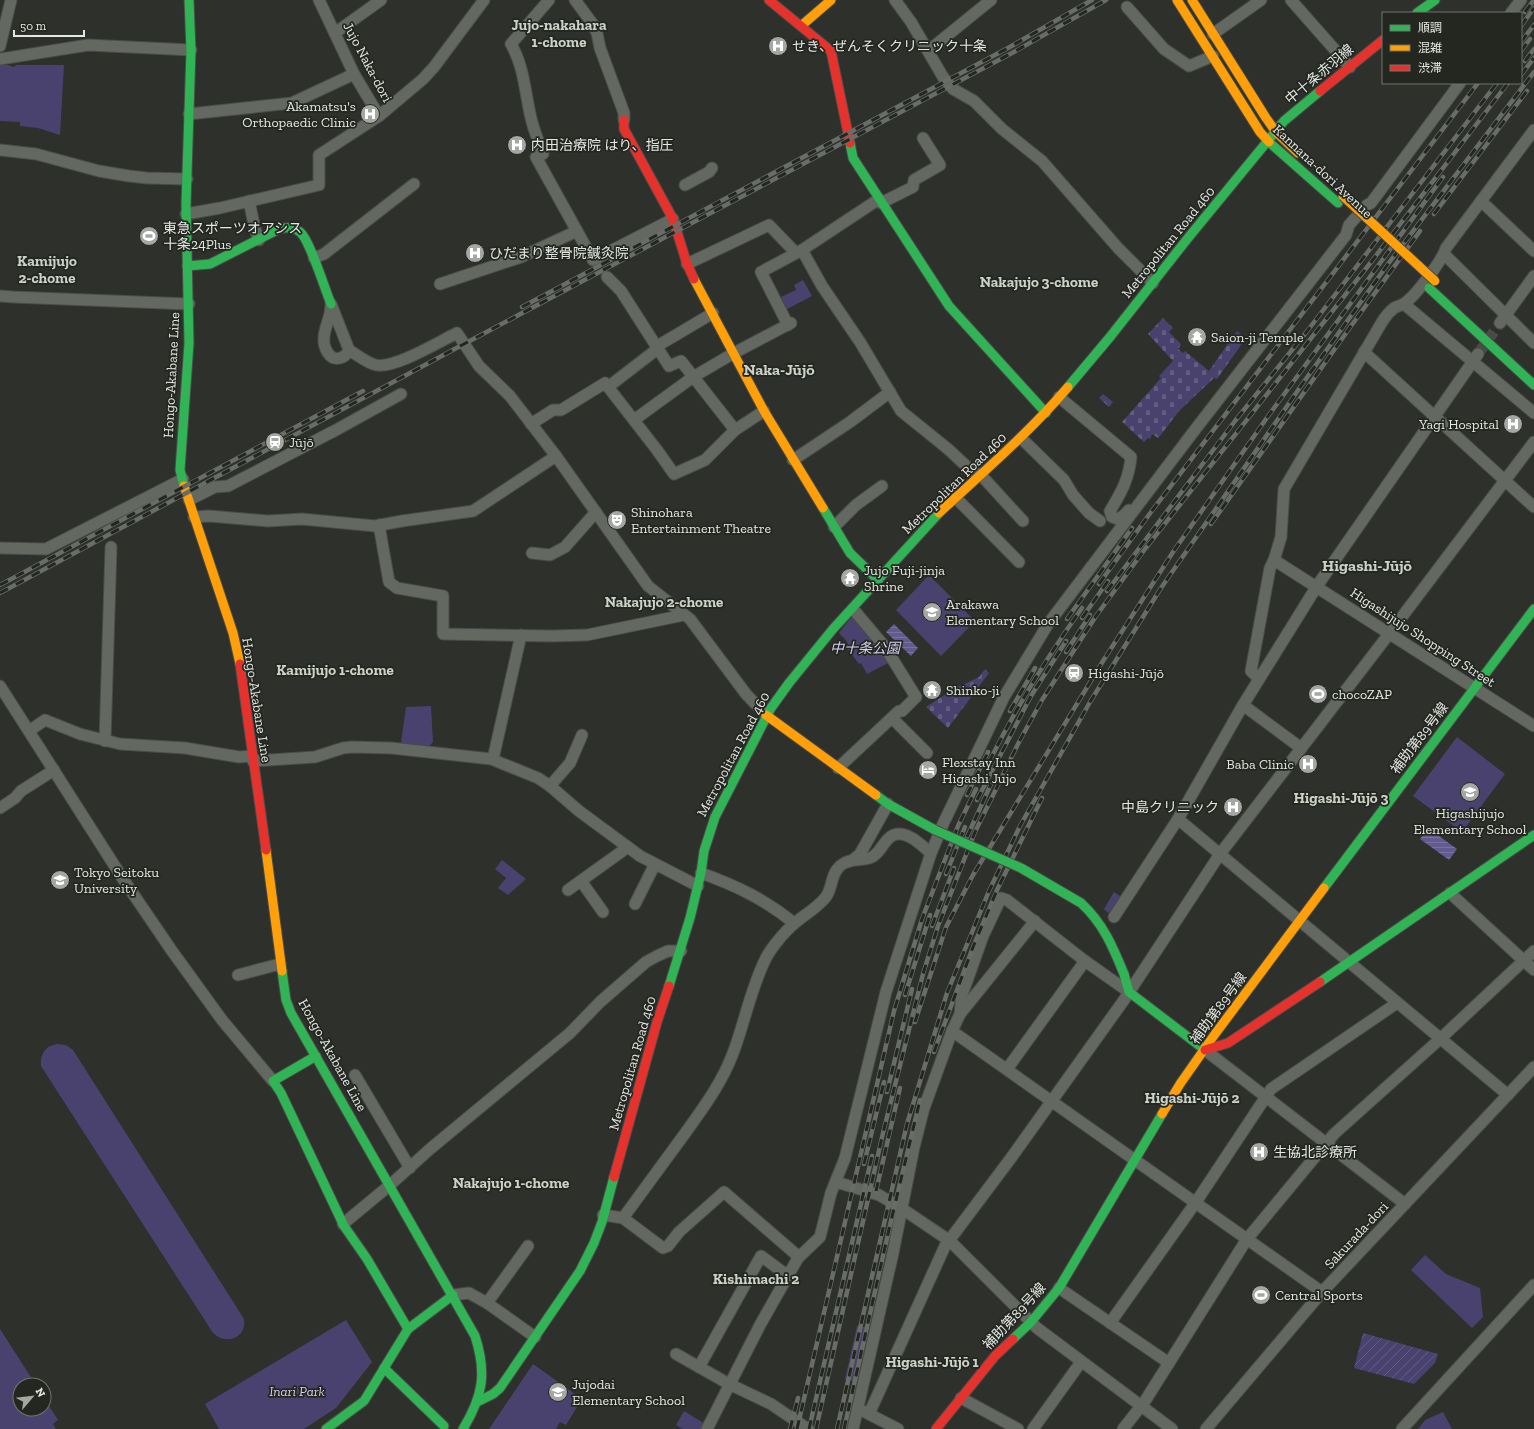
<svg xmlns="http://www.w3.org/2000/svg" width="1534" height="1429" viewBox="0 0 1534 1429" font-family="'Zilla Slab','Noto Sans JP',serif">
<defs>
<pattern id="forest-firs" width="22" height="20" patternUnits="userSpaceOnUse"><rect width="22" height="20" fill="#4a426e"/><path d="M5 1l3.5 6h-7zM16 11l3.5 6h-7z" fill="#645d83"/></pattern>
<pattern id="cemetery-stones" width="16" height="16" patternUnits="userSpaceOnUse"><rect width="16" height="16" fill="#4a426e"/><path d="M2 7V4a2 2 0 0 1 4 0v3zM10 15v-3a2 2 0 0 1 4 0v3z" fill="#645d83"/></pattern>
<pattern id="garden-furrows" width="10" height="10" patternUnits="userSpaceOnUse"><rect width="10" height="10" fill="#4a426e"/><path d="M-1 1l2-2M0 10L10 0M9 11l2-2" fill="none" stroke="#645d83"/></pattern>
<pattern id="water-rules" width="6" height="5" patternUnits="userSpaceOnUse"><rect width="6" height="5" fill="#635a90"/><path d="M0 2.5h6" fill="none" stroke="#79729f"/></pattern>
</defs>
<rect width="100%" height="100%" fill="#2d302b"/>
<!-- green -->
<g fill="#4a426e">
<polygon points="1,63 14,67 16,65 64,65 60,135 38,128 20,126 20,122 0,121 0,66"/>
<polygon points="803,280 812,296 787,309 781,297 796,290 794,285"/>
<polygon points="929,575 975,621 941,656 896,610"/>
<polygon points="852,616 856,616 890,662 867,674 861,663 859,664 846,647 848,644 845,639 839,633"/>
<polygon points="431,706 433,742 429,746 401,743 406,707"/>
<polygon points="1457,737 1505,774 1462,832 1413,796"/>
<polygon points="502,860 526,879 508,895 498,888 506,878 495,869"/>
<polygon points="1114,892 1120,896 1113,908 1108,913 1104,909"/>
<path d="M57,1044L66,1045L73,1050L244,1319C247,1338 226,1346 213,1333L41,1066C40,1054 45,1046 57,1044Z"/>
<polygon points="1425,1255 1446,1274 1480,1288 1483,1317 1472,1328 1411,1270"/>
<polygon points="346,1320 372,1362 336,1408 304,1429 219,1429 205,1404"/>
<polygon points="857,1326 869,1328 857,1382 845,1379"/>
<polygon points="0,1329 36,1385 20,1385 20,1409 44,1409 44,1398 58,1420 53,1424 56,1429 0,1429"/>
<polygon points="533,1364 582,1399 566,1425 560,1422 556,1429 489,1429"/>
<polygon points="684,1411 705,1424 702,1429 683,1429 676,1425"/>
<polygon points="1443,1412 1452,1429 1418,1429 1425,1420"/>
</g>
<!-- forest -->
<polygon fill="url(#forest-firs)" points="1103,394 1113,402 1109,407 1099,398"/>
<!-- cemetery -->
<g fill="url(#cemetery-stones)">
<polygon points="1163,318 1173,328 1169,332 1179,342 1181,345 1178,349 1183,353 1185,351 1209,371 1237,331 1246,338 1217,379 1214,378 1179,411 1160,436 1158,438 1152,434 1150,439 1148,438 1144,442 1122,422 1161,378 1159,376 1173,361 1148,334"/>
<polygon points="985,669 989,673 948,728 926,707 958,686 960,686 979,677"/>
</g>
<!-- garden -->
<polygon fill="url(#garden-furrows)" points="1363,1333 1438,1354 1435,1363 1414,1384 1354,1368"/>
<!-- water -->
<g fill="url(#water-rules)">
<polygon points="894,624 918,648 911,656 886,632"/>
<polygon points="1428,828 1457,849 1449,860 1420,839"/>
</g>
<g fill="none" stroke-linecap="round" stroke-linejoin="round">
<!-- street-tunnel -->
<polyline stroke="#484b47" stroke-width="11" stroke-dasharray="11 5.5" stroke-linecap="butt" points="1478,354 1500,323"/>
<!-- street casing -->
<g stroke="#4a4c49" stroke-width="13">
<g id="street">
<polyline points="319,0 354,74 379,116"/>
<polyline points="575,0 592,23 597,33 600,48 624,113 624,120"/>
<polyline points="895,0 911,22 943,77 953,89 974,101 1002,129 1042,161 1118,248 1153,283"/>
<polyline points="1291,0 1350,67"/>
<polyline points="1127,7 1164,49 1189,66 1213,56"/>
<polyline points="1511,13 1521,0"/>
<polyline points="335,33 381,0"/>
<polyline points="1213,34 1261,0"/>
<polyline points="0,46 11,0"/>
<polyline points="928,51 991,0"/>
<polyline points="0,59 88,45 191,50"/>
<polyline points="189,114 292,103 354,74"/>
<polyline points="0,150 36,154 99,171 129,176 147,178 187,179"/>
<path d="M543,154C539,143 535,133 532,122C525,96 525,68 511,44L549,0"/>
<polyline points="536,157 593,260 673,219"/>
<polyline points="685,185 709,172 712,168"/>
<polyline points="249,201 255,229 259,240"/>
<polyline points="1481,201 1534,251"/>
<polyline points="881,203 913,187 914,180 940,165 923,138"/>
<polyline points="186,214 220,208 319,185 319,155 379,116 423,79 434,67 484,0"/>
<polyline points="802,250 822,286 860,342 901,411 948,449 977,476"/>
<polyline points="1444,254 1534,343"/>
<polyline points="314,258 324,254 414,184"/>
<polyline points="687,264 769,225 796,253"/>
<polyline points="607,277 621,291 669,366 681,361 735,430"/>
<polyline points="440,284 521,257 577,231"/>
<polyline points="0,296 13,297 189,304"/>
<path d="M331,304L349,350C347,354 345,357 340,358C329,361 323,347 324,337C325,325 331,318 331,304Z"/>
<polyline points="1404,304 1534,413"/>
<polyline points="1500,323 1534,276"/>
<polyline points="788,325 761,272 802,250 879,199"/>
<path d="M349,350C357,355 367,363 376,365C395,369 440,341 457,333L479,366L510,396L556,456L648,586L690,619L746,694L766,715"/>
<polyline points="1364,352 1534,507"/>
<polyline points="608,387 656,350 659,345 713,313"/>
<path d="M1059,397L1131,457C1129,479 1121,493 1110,511L1112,517L1117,519L1123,516L1129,510"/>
<polyline points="634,420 693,377 734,353 791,323"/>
<polyline points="531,424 553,410 561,410 605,383 657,450 674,474 705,460 735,430 764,411"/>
<polyline points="1021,438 1064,480 1073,495 1089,513 1100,521"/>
<polyline points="793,460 850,422 890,392"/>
<polyline points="980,474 1023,521"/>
<polyline points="955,497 1019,562"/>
<polyline points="189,500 215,487 228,486 336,430 401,394"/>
<polyline points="194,517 209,516 268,521 302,519 375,526 402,521 473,511 556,456"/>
<polyline points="379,525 389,582 397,588 443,596 443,634 552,636 587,635 684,615"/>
<polyline points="834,527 856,505 882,486"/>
<polyline points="0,548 46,549 183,479"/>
<polyline points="532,553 550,555 565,547 596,512"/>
<polyline points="1274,560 1534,726"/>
<path d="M1259,679L1251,671L1270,568L1274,560L1281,537L1284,489L1382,322C1385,317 1389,312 1394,308C1398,306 1402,305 1405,303C1416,295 1442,261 1446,248L1534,130"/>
<polyline points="0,686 123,879 172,951 222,1020 273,1081"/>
<polyline points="1243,705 1301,748"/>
<polyline points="892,718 927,753"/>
<polyline points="29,731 45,720 80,734 120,744 185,748 239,757 252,756"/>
<polyline points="105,741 111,547"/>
<polyline points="493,759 521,635"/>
<polyline points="253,761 315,757 343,748 352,747 391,748 491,759 538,778 550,786 579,811 640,856 698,886"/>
<polyline points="838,768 899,711 902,711 916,697 885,647 853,609"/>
<polyline points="550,786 570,763 582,735"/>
<polyline points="0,808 15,798 21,791 54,770"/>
<polyline points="1178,819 1508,1095"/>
<polyline points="854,859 860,854 888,804"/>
<path d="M701,873C737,886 764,899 794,923"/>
<polyline points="581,881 603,912"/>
<polyline points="568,890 628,847"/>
<polyline points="1450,893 1534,970"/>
<polyline points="635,904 655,864"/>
<polyline points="1114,917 1178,819 1243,705 1317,586 1478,354"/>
<polyline points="238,975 280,964"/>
<polyline points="960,1014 1035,921"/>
<polyline points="952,1031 1322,1292"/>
<polyline points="1205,1050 1405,1204"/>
<polyline points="1007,1069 1085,961"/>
<polyline points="355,1075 410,1168"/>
<polyline points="836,1182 879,1195 901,1208 950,1241 1037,1328 1172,1429"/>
<polyline points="603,1215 623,1218 663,1248 668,1246 679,1232 724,1192 799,1257"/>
<path d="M623,1218C644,1189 665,1161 686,1132C698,1115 711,1098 721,1079C742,1042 746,999 765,960C770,949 785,931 795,923C805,914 816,909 825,898C833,889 830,875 840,866C850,857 862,862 872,857C882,852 885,835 898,834C910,833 922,846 931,853"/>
<polyline points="343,1224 390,1185 430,1149 570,1033 600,1002 646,962 657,956 668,951 681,951"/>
<polyline points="1059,1288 1169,1363"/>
<polyline points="453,1295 469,1293 487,1303 535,1337"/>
<polyline points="487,1303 528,1246"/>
<polyline points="1110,1323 1196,1202 1271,1089 1397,1003"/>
<polyline points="676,1354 729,1384 771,1404 808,1429"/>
<polyline points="699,1367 761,1256 788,1276"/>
<polyline points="961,1398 1018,1429"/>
<polyline points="863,1411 898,1429"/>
<polyline points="869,1414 945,1246 1011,1158 1124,1000 1220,854 1389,634 1534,442"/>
<polyline points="707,1429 760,1325 798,1258 820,1237 831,1193 845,1158 886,992 931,853 944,822 1004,697 1048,624 1194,431 1346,235 1349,225 1367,205 1371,203 1460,83"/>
<polyline points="853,1429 893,1253 914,1147 924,1108 952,1031 960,1014 962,995 983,936 1001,898 1007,900 1085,961 1129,992"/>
<polyline points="1033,1429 1081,1362"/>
<polyline points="1123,1429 1145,1401 1247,1239 1334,1134 1440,1039 1534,951"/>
<polyline points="1206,1429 1322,1292 1534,1067"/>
<polyline points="1402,1429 1534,1285"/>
</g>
</g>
<!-- fast casing -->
<g stroke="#4a4c49" stroke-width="11">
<g id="fast">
<polyline points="1417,13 1435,0"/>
<polyline points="1269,142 1338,203"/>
<polyline points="850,143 853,158 949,306 1046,413"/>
<path d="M187,266L210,264L279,229C286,227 294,227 300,232C310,240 325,290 331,304"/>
<polyline points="1429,288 1534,385"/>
<polyline points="1068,387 1110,337 1188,238 1284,121 1320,91"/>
<polyline points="184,486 180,470 189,343 186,204 191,50 189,0"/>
<polyline points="823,508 850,553 878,580"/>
<polyline points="876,795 888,804 935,830"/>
<polyline points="1324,888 1534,609"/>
<path d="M282,971L286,1000L291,1013L475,1336C487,1373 483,1396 463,1429"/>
<polyline points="1124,974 1129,992 1205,1050"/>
<polyline points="1320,982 1534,835"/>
<polyline points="669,986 690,918 701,873 704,851 715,817 771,708 789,683 833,629 939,513"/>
<polyline points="316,1056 273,1081 281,1093 344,1226 367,1259 408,1329"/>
<polyline points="1013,1339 1031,1322 1059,1288 1162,1114"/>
<polyline points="384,1368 444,1426"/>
<polyline points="479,1401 493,1394 500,1388 580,1271 594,1243 602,1222 614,1177"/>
<polyline points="326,1429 364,1401 408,1329 453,1295"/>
</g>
</g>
<!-- slow casing -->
<g stroke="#4a4c49" stroke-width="11">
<g id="slow">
<polyline points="1177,0 1260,132 1269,142"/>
<polyline points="1192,0 1266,118 1276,132 1298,153"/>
<polyline points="801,26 831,0"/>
<polyline points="694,279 764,411 823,508"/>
<polyline points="184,486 233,633 240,664"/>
<path d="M939,513C983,472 1029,433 1068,387"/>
<polyline points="766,715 876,795"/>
<polyline points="266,850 282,971"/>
<polyline points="1162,1114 1180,1084 1215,1034 1324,888"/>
</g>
</g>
<!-- jam casing -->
<g stroke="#4a4c49" stroke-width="11">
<g id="jam">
<polyline points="769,0 831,51 850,143"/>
<polyline points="1320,91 1383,40"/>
<polyline points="624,120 624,129 673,219 687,264 694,279"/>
<polyline points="240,664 266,850"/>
<polyline points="1205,1050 1228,1043 1320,982"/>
<polyline points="614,1177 657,1022 669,986"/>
<polyline points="936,1429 995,1356 1013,1339"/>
</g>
</g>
<!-- street -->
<use href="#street" stroke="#636961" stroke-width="11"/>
<!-- fast -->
<use href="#fast" stroke="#30b455" stroke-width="9"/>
<!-- slow -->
<use href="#slow" stroke="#ff9f0a" stroke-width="9"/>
<!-- jam -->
<use href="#jam" stroke="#e5322d" stroke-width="9"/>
<!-- rail casing -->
<g stroke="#696d68" stroke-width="4.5">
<g id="rail">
<polyline points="1525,12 1534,0"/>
<polyline points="1521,26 1534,8"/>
<polyline points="1521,42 1534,25"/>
<polyline points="1521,51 1530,39"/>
<polyline points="1525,61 1534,49"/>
<polyline points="1521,75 1534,58"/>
<polyline points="1434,214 1527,91"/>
<polyline points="522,307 1008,48 1092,0"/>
<polyline points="1211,524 1351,326 1420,231"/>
<polyline points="1099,584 1151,512 1478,83"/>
<polyline points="0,585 363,391"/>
<polyline points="1107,591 1235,421 1308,330 1497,83"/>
<polyline points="0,593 464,344 1012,53 1106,0"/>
<polyline points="1082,618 1108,581"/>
<polyline points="1067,619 1132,528"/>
<polyline points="1066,652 1090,615"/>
<polyline points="1010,711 1035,668"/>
<path d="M989,762C1016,708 1047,657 1082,608"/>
<polyline points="967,795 988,752"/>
<polyline points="977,800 1031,696 1066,641"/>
<polyline points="967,837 991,784"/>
<polyline points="946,874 965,827"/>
<polyline points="932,926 954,868"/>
<polyline points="905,995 930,915"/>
<polyline points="915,1022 946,927 973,875 1103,661 1173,552 1266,419 1443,177"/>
<polyline points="934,1052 973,947 997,890 1042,798"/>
<polyline points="887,1092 912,989"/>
<polyline points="864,1164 884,1082"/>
<polyline points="876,1191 900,1088"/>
<polyline points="790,1429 798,1398"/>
<polyline points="797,1429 894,1011 922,919 958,826 976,789"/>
<polyline points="809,1429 872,1156"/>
<polyline points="816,1429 883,1133 923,974 938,926 975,832 1019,742 1042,700 1096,616 1145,549 1375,257 1508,83"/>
<polyline points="837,1429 907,1124 947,993 989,891 1020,826 1090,702 1161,588 1303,383 1388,264 1534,72"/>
<polyline points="844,1429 890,1225 920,1100"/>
</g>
</g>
<!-- rail -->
<use href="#rail" stroke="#232720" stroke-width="3" stroke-dasharray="9" stroke-linecap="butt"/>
<!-- fast-bridge casing -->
<g stroke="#4a4c49" stroke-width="11" stroke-linecap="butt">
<path id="fast-bridge" d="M935,830L1021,868L1081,903C1103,923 1113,947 1124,974"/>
</g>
<!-- slow-bridge casing -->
<g stroke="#4a4c49" stroke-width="11" stroke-linecap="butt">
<polyline id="slow-bridge" points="1343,196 1435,281"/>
</g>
<!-- fast-bridge -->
<use href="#fast-bridge" stroke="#30b455" stroke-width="9"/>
<!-- slow-bridge -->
<use href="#slow-bridge" stroke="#ff9f0a" stroke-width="9"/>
</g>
<!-- icons -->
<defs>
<g id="hospital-disc" transform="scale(1)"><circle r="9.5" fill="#a4a7a3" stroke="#232720"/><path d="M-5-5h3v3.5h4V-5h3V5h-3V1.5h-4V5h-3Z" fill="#fff"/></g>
<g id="stadium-disc" transform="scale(1)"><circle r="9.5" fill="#a4a7a3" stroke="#232720"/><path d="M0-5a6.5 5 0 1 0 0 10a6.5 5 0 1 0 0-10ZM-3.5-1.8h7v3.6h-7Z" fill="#fff"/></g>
<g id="temple-disc" transform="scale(1)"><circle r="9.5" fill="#a4a7a3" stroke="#232720"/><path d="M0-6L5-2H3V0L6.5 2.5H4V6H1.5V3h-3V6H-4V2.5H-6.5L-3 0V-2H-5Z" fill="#fff"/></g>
<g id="station-disc" transform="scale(1)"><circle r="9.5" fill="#a4a7a3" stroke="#232720"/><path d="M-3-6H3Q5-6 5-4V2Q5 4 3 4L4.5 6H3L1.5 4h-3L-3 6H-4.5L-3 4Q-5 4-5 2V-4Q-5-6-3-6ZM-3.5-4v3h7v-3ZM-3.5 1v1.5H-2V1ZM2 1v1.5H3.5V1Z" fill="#fff"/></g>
<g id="theatre-disc" transform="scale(1)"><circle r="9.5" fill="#a4a7a3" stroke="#232720"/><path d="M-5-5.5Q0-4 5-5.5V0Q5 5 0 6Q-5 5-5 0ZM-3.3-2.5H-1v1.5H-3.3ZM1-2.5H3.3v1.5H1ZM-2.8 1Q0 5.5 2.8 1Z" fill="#fff"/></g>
<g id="school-disc" transform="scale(1)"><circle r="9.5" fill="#a4a7a3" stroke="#232720"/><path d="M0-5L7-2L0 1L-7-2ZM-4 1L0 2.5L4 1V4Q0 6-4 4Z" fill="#fff"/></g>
<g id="hotel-disc" transform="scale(1)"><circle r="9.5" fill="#a4a7a3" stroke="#232720"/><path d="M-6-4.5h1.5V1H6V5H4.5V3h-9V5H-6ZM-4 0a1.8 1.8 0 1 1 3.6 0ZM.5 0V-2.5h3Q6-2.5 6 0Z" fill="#fff"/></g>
<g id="university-disc" transform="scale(1)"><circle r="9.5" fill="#a4a7a3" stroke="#232720"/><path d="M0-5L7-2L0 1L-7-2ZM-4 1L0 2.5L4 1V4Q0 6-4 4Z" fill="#fff"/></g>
</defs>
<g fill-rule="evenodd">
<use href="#hospital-disc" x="778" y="46"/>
<use href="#hospital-disc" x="370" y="114"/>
<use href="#hospital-disc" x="517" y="145"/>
<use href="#stadium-disc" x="149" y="236"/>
<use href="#hospital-disc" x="475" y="253"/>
<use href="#temple-disc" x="1197" y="337"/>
<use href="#hospital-disc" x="1513" y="424"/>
<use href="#station-disc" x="275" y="442"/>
<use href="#theatre-disc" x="617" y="520"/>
<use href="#temple-disc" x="850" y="578"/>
<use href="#school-disc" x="932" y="612"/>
<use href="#station-disc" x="1074" y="673"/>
<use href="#temple-disc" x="932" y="690"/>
<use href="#stadium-disc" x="1318" y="694"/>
<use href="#hospital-disc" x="1308" y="764"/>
<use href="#hotel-disc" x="928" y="770"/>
<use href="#school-disc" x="1470" y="792"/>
<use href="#hospital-disc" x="1233" y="807"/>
<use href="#university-disc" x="60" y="880"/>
<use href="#hospital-disc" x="1259" y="1152"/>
<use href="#stadium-disc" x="1261" y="1295"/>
<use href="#school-disc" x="558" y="1392"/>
</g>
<g text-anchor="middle" stroke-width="3.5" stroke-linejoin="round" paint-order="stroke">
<!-- poi labels -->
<g font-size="14" fill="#e4e7e3" stroke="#232720" text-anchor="start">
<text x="792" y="51">せき、ぜんそくクリニック十条</text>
<text x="356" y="111" text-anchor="end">Akamatsu's<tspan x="356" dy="16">Orthopaedic Clinic</tspan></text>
<text x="531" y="150">内田治療院 はり、指圧</text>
<text x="163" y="233">東急スポーツオアシス<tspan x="163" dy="16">十条24Plus</tspan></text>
<text x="489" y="258">ひだまり整骨院鍼灸院</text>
<text x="1211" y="342">Saion-ji Temple</text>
<text x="1499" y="429" text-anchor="end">Yagi Hospital</text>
<text x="289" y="447">Jūjō</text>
<text x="631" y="517">Shinohara<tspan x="631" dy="16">Entertainment Theatre</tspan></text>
<text x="864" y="575">Jujo Fuji-jinja<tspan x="864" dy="16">Shrine</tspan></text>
<text x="946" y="609">Arakawa<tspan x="946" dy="16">Elementary School</tspan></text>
<text x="1088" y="678">Higashi-Jūjō</text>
<text x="946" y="695">Shinko-ji</text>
<text x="1332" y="699">chocoZAP</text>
<text x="942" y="767">Flexstay Inn<tspan x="942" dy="16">Higashi Jujo</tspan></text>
<text x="1294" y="769" text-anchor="end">Baba Clinic</text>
<text x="1219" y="812" text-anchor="end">中島クリニック</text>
<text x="1470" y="818" text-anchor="middle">Higashijujo<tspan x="1470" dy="16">Elementary School</tspan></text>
<text x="74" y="877">Tokyo Seitoku<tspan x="74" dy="16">University</tspan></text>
<text x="1273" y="1157">生協北診療所</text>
<text x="1275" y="1300">Central Sports</text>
<text x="572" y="1389">Jujodai<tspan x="572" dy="16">Elementary School</tspan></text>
</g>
<!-- street labels -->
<g font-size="14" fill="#e4e7e3" stroke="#232720">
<text transform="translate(368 62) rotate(62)" y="5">Jujo Naka-dori</text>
<text transform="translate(1319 74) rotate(-40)" y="5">中十条赤羽線</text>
<text transform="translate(1323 171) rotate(43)" y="5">Kannana-dori Avenue</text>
<text transform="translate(1168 242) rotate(-51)" y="5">Metropolitan Road 460</text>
<text transform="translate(171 375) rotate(-87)" y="5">Hongo-Akabane Line</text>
<text transform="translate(954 483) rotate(-44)" y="5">Metropolitan Road 460</text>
<text transform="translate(1423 637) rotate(33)" y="5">Higashijujo Shopping Street</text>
<text transform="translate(257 700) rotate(81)" y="5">Hongo-Akabane Line</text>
<text transform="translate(1419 738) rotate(-53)" y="5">補助第89号線</text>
<text transform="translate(733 754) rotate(-62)" y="5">Metropolitan Road 460</text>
<text transform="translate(1218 1008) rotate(-54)" y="5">補助第89号線</text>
<text transform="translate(333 1055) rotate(61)" y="5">Hongo-Akabane Line</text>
<text transform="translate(632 1063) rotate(-74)" y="5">Metropolitan Road 460</text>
<text transform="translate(1356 1235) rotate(-47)" y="5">Sakurada-dori</text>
<text transform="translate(1014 1316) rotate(-47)" y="5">補助第89号線</text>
</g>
<!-- park labels -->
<g font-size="14" font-style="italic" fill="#d2cef2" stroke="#232720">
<text x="865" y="653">中十条公園</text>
<text x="297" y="1396">Inari Park</text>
</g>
<!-- neighbourhood labels -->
<g font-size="15" font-weight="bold" fill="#ccd2c8" stroke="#232720">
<text x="559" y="30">Jujo-nakahara<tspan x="559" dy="17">1-chome</tspan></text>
<text x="47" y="266">Kamijujo<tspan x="47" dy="17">2-chome</tspan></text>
<text x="1039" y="287">Nakajujo 3-chome</text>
<text x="664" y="607">Nakajujo 2-chome</text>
<text x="335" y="675">Kamijujo 1-chome</text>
<text x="1341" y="803">Higashi-Jūjō 3</text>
<text x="1192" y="1103">Higashi-Jūjō 2</text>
<text x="511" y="1188">Nakajujo 1-chome</text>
<text x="756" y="1284">Kishimachi 2</text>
<text x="932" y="1367">Higashi-Jūjō 1</text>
</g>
<!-- quarter labels -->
<g font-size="16" font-weight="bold" fill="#ccd2c8" stroke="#232720">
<text x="779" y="375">Naka-Jūjō</text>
<text x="1367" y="571">Higashi-Jūjō</text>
</g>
</g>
<!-- legend -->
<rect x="1382" y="12" width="140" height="72" fill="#232720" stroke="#70746e"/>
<rect x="1390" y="25" width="20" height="6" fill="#30b455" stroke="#70746e"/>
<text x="1418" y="32" font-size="12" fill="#e4e7e3">順調</text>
<rect x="1390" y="45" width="20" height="6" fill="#ff9f0a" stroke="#70746e"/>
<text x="1418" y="52" font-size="12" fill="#e4e7e3">混雑</text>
<rect x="1390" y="65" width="20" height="6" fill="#e5322d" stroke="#70746e"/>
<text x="1418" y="72" font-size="12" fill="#e4e7e3">渋滞</text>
<!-- north arrow -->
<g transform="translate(32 1397) rotate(62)"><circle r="19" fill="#232720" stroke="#70746e"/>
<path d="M0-3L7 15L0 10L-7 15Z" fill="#a4a7a3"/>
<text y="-6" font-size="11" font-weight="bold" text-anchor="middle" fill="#e4e7e3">N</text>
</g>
<!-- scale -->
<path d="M14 30v6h70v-6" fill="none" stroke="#e4e7e3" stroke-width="2"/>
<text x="20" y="30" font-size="12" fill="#e4e7e3" stroke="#232720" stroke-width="3" paint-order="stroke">50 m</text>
</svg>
